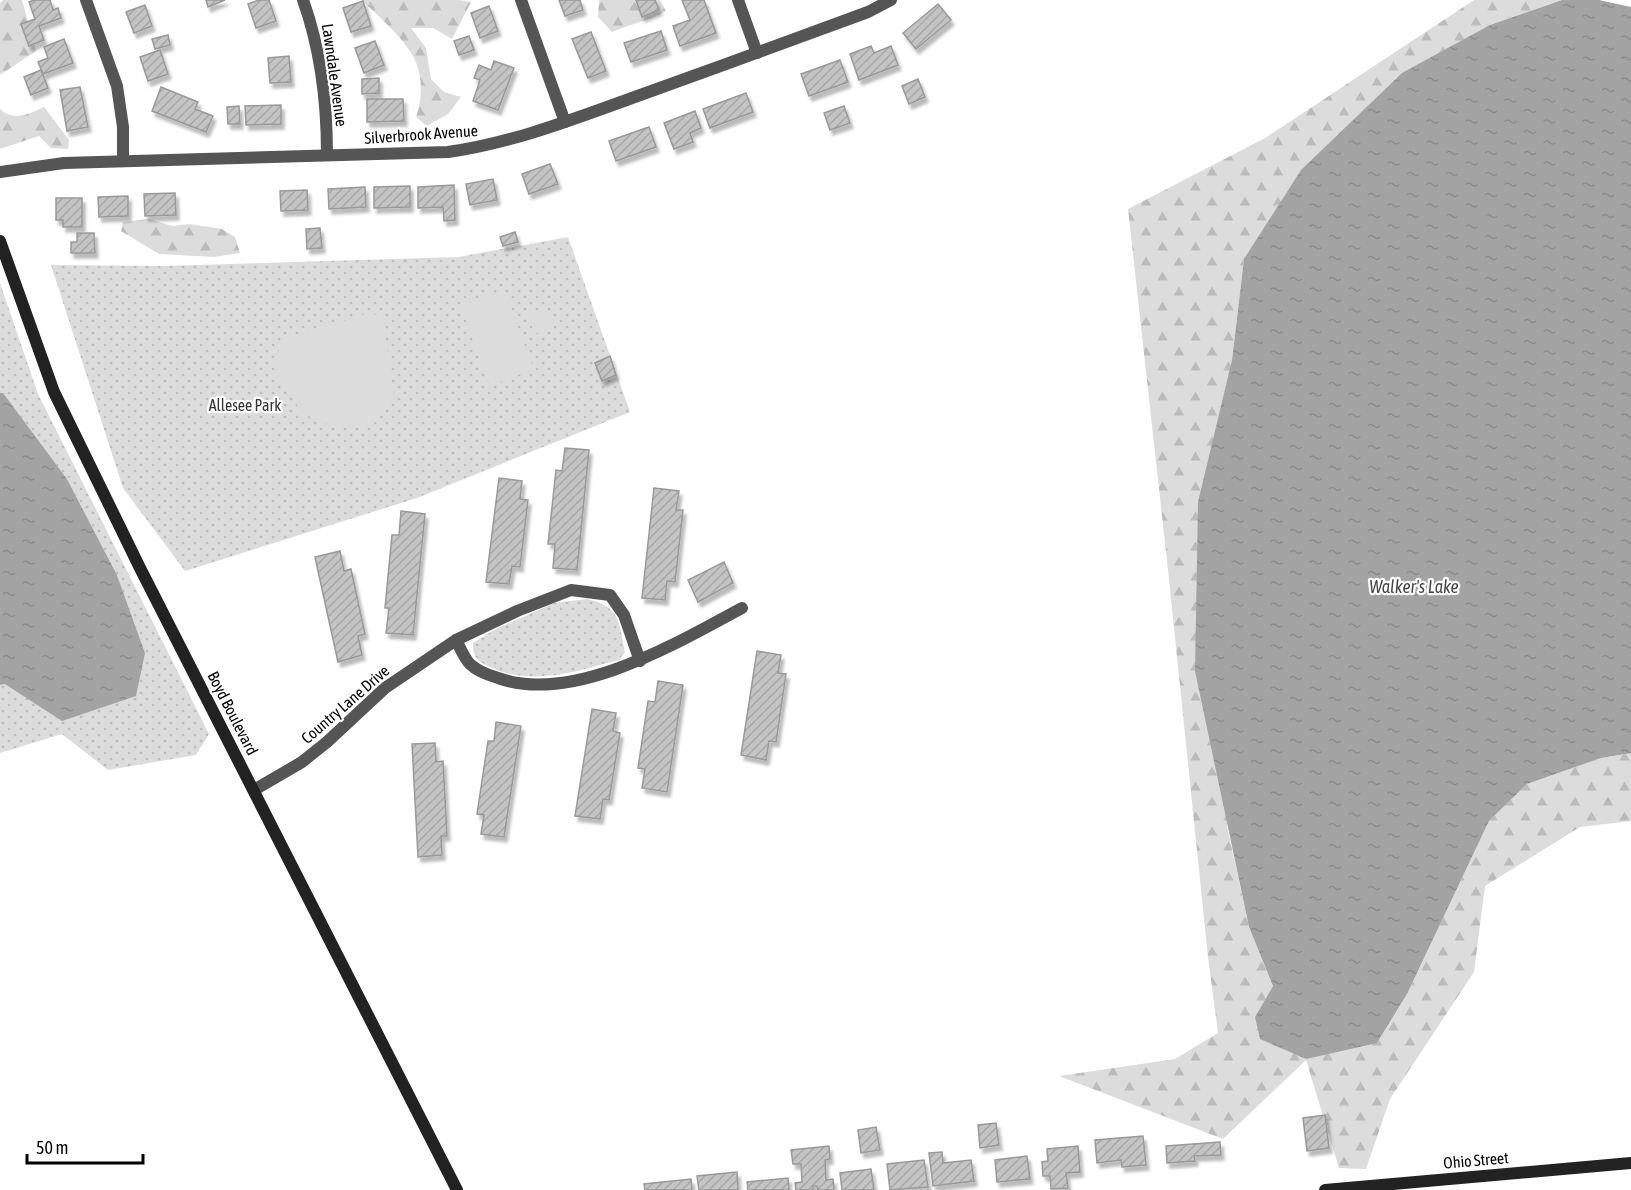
<svg xmlns="http://www.w3.org/2000/svg" width="1631" height="1190" viewBox="0 0 1631 1190" font-family="'Asap Condensed',sans-serif">
<defs>
<pattern id="grass-dots" width="8" height="8" patternUnits="userSpaceOnUse" patternTransform="scale(1.5)"><rect width="8" height="8" fill="#dcdcdc"/><path d="M2 2h.1M6 6h.1" fill="none" stroke="#bbb" stroke-width="1.8" stroke-linecap="round"/></pattern>
<pattern id="forest-firs" width="22" height="20" patternUnits="userSpaceOnUse" patternTransform="scale(1.5)"><rect width="22" height="20" fill="#dcdcdc"/><path d="M5 1l3.5 6h-7zM16 11l3.5 6h-7z" fill="#bbb"/></pattern>
<pattern id="water-ripples" width="26" height="14" patternUnits="userSpaceOnUse" patternTransform="scale(1.5)"><rect width="26" height="14" fill="#a3a3a3"/><path d="M2 4q2-2 4 0t4 0M15 11q2-2 4 0t4 0" fill="none" stroke="#8b8b8b"/></pattern>
<pattern id="building-hatch" width="6" height="6" patternUnits="userSpaceOnUse" patternTransform="scale(1.5)"><rect width="6" height="6" fill="#c4c4c4"/><path d="M-1 1l2-2M0 6l6-6M5 7l2-2" fill="none" stroke="#a7a7a7"/></pattern>
<filter id="shadow"><feDropShadow dx="3" dy="5" stdDeviation="1.5" flood-color="#0004"/></filter>
</defs>
<rect width="100%" height="100%" fill="#fff"/>
<!-- grass -->
<g fill="url(#grass-dots)">
<polygon points="568,237 630,412 417,498 185,571 123,488 51,265 164,266 458,257"/>
<polygon points="0,283 38,394 209,734 196,755 108,770 62,734 0,753 0,685 145,653 117,575 67,479 3,394 0,393"/>
<path d="M587,599C620,606 619,622 625,652L619,660C576,671 534,687 490,667C477,661 473,657 473,643L494,630L554,603Z"/>
</g>
<!-- forest -->
<g fill="url(#forest-firs)">
<polygon points="3,0 22,0 36,51 0,75 0,3"/>
<path d="M361,0H459L471,2L452,39L433,28H411L426,48L431,79L444,92L461,97L448,114L427,126L416,117C423,98 423,74 413,56C404,39 376,13 361,0Z"/>
<path d="M599,0H660L666,11C649,21 630,24 612,32L598,17Z"/>
<polygon points="1474,0 1562,0 1490,25 1244,259 1232,360 1227,826 1249,927 1273,986 1255,1017 1377,1043 1407,994 1489,821 1527,784 1601,758 1631,753 1631,821 1580,827 1485,886 1474,972 1390,1099 1366,1169 1339,1168 1306,1060 1223,1139 1059,1076 1175,1059 1218,1033 1208,957 1168,570 1128,209 1265,138"/>
<path d="M44,107L69,140L68,149L51,148L39,136L0,149V109C14,122 29,114 44,107Z"/>
<polygon points="149,219 172,226 189,224 222,229 235,237 240,253 214,257 159,254 121,231 123,222"/>
</g>
<!-- garden -->
<g fill="#dcdcdc">
<polygon points="504,290 534,369 490,386 461,306"/>
<polygon points="547,308 554,328 535,334 528,315"/>
<polygon points="371,312 383,319 395,400 373,425 337,428 303,414 274,369 281,341"/>
</g>
<!-- water -->
<g fill="url(#water-ripples)">
<polygon points="1562,0 1599,0 1631,7 1631,753 1601,758 1527,784 1489,821 1407,994 1377,1043 1306,1059 1260,1039 1255,1017 1273,986 1249,927 1195,671 1198,502 1232,360 1244,259 1301,170 1402,73 1490,25"/>
<polygon points="0,393 3,393 67,479 117,575 145,653 136,696 62,721 5,684 0,685"/>
</g>
<!-- building -->
<g fill="url(#building-hatch)" stroke="#999" stroke-width="1.5" filter="url(#shadow)">
<polygon points="34,0 50,0 53,10 58,8 61,18 39,26 44,40 29,46 21,24 35,19 29,2"/>
<polygon points="206,0 225,0 208,7"/>
<polygon points="259,0 269,0 276,21 256,28 248,4"/>
<polygon points="559,0 580,0 583,10 565,16"/>
<polygon points="636,0 655,0 659,10 642,17"/>
<polygon points="682,0 704,0 716,33 680,46 673,26 690,20"/>
<polygon points="363,1 371,26 351,32 343,8"/>
<polygon points="938,4 951,20 916,49 903,33"/>
<polygon points="145,5 152,26 134,33 126,12"/>
<polygon points="489,6 498,31 480,38 471,13"/>
<polygon points="661,31 667,50 631,62 624,43"/>
<polygon points="591,32 606,71 588,78 572,39"/>
<polygon points="168,35 170,45 155,49 152,39"/>
<polygon points="469,36 474,50 459,55 454,41"/>
<polygon points="64,39 73,63 43,74 38,62 48,58 44,47"/>
<polygon points="375,41 384,65 364,73 355,48"/>
<polygon points="871,46 874,53 891,46 898,65 859,80 850,54"/>
<polygon points="160,50 168,74 148,81 140,57"/>
<polygon points="289,56 291,82 270,83 268,58"/>
<polygon points="840,60 848,82 809,96 801,74"/>
<polygon points="494,61 514,68 498,110 473,101 480,80 474,78 479,65 491,70"/>
<polygon points="41,70 48,88 31,95 24,77"/>
<polygon points="379,78 379,93 362,94 362,79"/>
<polygon points="918,79 925,97 909,104 902,86"/>
<polygon points="80,87 88,127 67,131 60,90"/>
<polygon points="161,87 198,102 195,109 213,116 206,132 152,111"/>
<polygon points="746,93 753,112 710,128 703,109"/>
<polygon points="367,99 403,99 404,121 367,122"/>
<polygon points="281,105 281,124 246,125 245,106"/>
<polygon points="239,106 240,124 228,124 227,107"/>
<polygon points="844,106 850,123 830,130 824,113"/>
<polygon points="695,111 701,128 690,133 693,142 674,149 664,123"/>
<polygon points="649,127 656,147 616,161 609,141"/>
<polygon points="550,164 558,184 529,194 522,174"/>
<polygon points="493,179 497,200 470,205 466,184"/>
<polygon points="454,185 455,220 444,221 443,207 418,208 418,187"/>
<polygon points="410,186 410,207 374,208 374,187"/>
<polygon points="365,187 366,207 329,209 328,189"/>
<polygon points="307,190 308,210 281,211 280,191"/>
<polygon points="175,193 176,215 145,216 144,194"/>
<polygon points="128,196 128,216 99,217 98,197"/>
<polygon points="56,198 82,198 82,227 63,227 63,220 56,220"/>
<polygon points="320,228 322,248 307,249 306,229"/>
<polygon points="515,232 518,242 503,246 500,237"/>
<polygon points="77,233 94,233 95,253 71,253 71,242 77,242"/>
<polygon points="610,356 616,375 602,381 595,363"/>
<polygon points="565,448 589,450 577,570 553,568 555,544 548,544 556,470 562,471"/>
<polygon points="499,478 522,481 520,499 528,500 520,567 512,566 509,584 486,582"/>
<polygon points="654,488 679,491 676,510 683,510 675,582 667,581 665,600 642,598"/>
<polygon points="401,511 425,514 413,635 386,633 389,608 385,608 392,535 399,535"/>
<polygon points="340,551 344,571 351,569 365,634 358,636 362,655 338,662 315,557"/>
<polygon points="724,562 733,583 698,602 688,580"/>
<polygon points="757,651 781,655 778,673 786,674 776,742 769,741 766,760 741,755"/>
<polygon points="658,681 683,685 667,792 642,788 645,769 638,768 648,701 655,702"/>
<polygon points="592,709 616,713 613,731 620,733 609,800 603,799 600,819 575,816"/>
<polygon points="496,722 521,726 504,837 481,834 484,815 477,814 488,741 494,741"/>
<polygon points="435,743 436,762 443,761 447,836 441,836 442,855 418,857 412,744"/>
<polygon points="1325,1115 1329,1148 1307,1151 1303,1118"/>
<polygon points="996,1123 999,1145 980,1148 978,1125"/>
<polygon points="876,1127 880,1150 861,1153 858,1130"/>
<polygon points="1143,1136 1146,1165 1122,1167 1121,1160 1097,1163 1095,1140"/>
<polygon points="1220,1142 1221,1155 1194,1156 1195,1161 1167,1163 1166,1146"/>
<polygon points="829,1146 830,1159 825,1160 826,1180 833,1179 834,1190 818,1190 817,1186 813,1186 813,1190 796,1190 795,1183 802,1182 801,1164 793,1164 791,1150"/>
<polygon points="1078,1146 1080,1172 1066,1173 1068,1188 1051,1189 1050,1176 1043,1176 1042,1162 1048,1161 1047,1149"/>
<polygon points="942,1152 943,1163 971,1160 974,1181 933,1186 929,1153"/>
<polygon points="1027,1156 1030,1179 997,1182 995,1160"/>
<polygon points="924,1160 928,1187 890,1190 887,1164"/>
<polygon points="871,1169 874,1190 842,1190 840,1173"/>
<polygon points="737,1172 738,1190 699,1190 697,1176"/>
<polygon points="788,1178 789,1190 748,1190 747,1182"/>
<polygon points="691,1179 692,1190 645,1190 644,1184"/>
</g>
<g fill="none" stroke-linecap="round" stroke-linejoin="round">
<!-- street -->
<g stroke="#555" stroke-width="12">
<polyline points="86,0 117,86 123,127 123,161"/>
<path d="M303,0C321,50 327,103 327,155"/>
<polyline points="521,0 565,122"/>
<polyline points="738,0 757,53"/>
<path d="M0,172L64,163L448,152C512,143 571,120 632,98C711,70 789,41 868,12L891,0"/>
<path d="M456,640C460,647 464,658 470,664C477,671 488,675 498,678C573,705 677,643 742,608"/>
<polyline points="254,790 302,762 327,742 385,688 456,640 517,611 571,590 610,595 624,615 640,661"/>
</g>
<!-- secondary -->
<g stroke="#222" stroke-width="12">
<polyline points="0,241 54,392 140,568 457,1190"/>
<polyline points="1325,1190 1631,1163"/>
</g>
</g>
<g text-anchor="middle" stroke-width="4.5" stroke-linejoin="round" paint-order="stroke">
<!-- street labels -->
<g font-size="16" fill="#000" stroke="#fff">
<text transform="translate(335 75) rotate(82)" y="6">Lawndale Avenue</text>
<text transform="translate(421 134) rotate(-4)" y="6">Silverbrook Avenue</text>
<text transform="translate(345 704) rotate(-41)" y="6">Country Lane Drive</text>
<text transform="translate(233 713) rotate(63)" y="6">Boyd Boulevard</text>
<text transform="translate(1476 1160) rotate(-5)" y="6">Ohio Street</text>
</g>
<!-- park labels -->
<g font-size="16" fill="#333" stroke="#fff">
<text x="245" y="411">Allesee Park</text>
</g>
<!-- water labels -->
<g font-size="18" font-style="italic" fill="#444" stroke="#fff">
<text x="1414" y="593">Walker's Lake</text>
</g>
</g>
<!-- scale -->
<path d="M27 1154v9h116v-9" fill="none" stroke="#000000" stroke-width="3"/>
<text x="36" y="1154" font-size="18" fill="#000000" stroke="#ffffff" stroke-width="4.5" paint-order="stroke">50 m</text>
</svg>
